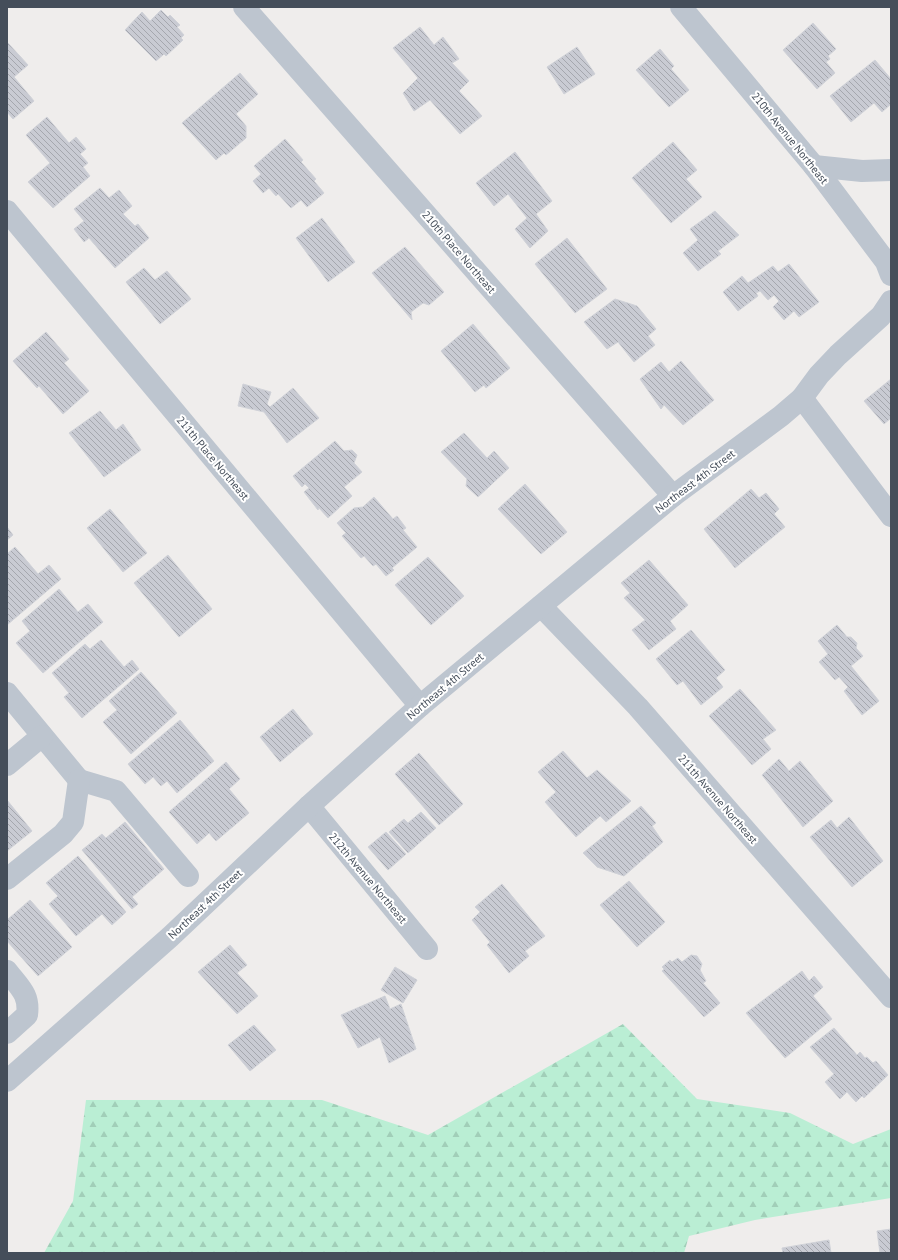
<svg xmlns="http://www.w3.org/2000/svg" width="898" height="1260" viewBox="0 0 898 1260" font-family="'PT Sans',sans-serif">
<defs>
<pattern id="forest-firs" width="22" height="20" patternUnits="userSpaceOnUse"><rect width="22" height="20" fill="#baeed4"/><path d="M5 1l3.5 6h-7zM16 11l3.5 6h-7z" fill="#a1ceb8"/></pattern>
<pattern id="building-back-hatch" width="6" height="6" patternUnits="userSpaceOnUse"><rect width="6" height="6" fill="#c9cbd3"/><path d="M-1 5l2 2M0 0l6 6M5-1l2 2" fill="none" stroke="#a5a7ae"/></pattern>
</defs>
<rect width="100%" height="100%" fill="#efedec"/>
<!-- forest -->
<polygon fill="url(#forest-firs)" points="623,1024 697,1099 790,1113 853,1144 891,1129 891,1198 755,1220 689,1236 684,1253 44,1253 73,1201 86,1100 322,1100 428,1135"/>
<!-- building -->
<g fill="url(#building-back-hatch)" stroke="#d0d2d8">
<polygon points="161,10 168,17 170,15 180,25 177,27 184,35 181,38 183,40 166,56 164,54 156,61 125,30 142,12 150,21"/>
<polygon points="813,23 836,49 828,56 830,59 826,62 835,73 817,89 783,50"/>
<polygon points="420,27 434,45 443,37 459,59 452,63 469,81 459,91 482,116 460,134 430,100 414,111 403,93 418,78 393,48"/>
<polygon points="8,43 28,65 14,77 34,101 13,119 7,112 7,44"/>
<polygon points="577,47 595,74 564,94 547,67"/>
<polygon points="660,49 674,66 671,69 689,90 669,107 636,70"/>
<polygon points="875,60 891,79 891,104 882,112 874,103 851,122 830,96"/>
<polygon points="240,73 258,94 236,114 246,126 246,138 226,155 224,153 216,160 182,123"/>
<polygon points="47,117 69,143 76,137 86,149 80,154 88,163 83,167 90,176 53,208 28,182 50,163 26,135"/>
<polygon points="285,139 303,160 301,162 316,179 314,181 324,193 307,207 301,200 291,208 278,194 276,196 269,188 263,193 253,181 261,174 254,166"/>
<polygon points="673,142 697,170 686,179 702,197 671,223 632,178"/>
<polygon points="515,152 552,201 536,214 548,231 530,248 515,229 527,218 508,194 494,206 476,183"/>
<polygon points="100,188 109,198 119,190 132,206 123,214 135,226 138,224 149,238 115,268 89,238 84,242 74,229 84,221 74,209"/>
<polygon points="715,211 739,235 718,251 721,254 698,271 683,253 698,240 690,229"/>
<polygon points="322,218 355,262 328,282 296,238"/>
<polygon points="567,238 607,289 575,313 535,264"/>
<polygon points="405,247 444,292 429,305 423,303 411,312 412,320 372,273"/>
<polygon points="789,264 819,302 799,317 794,311 784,320 773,307 779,301 774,295 768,300 760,291 756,293 758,296 738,311 723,292 742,276 748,283 773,266 778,272"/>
<polygon points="144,268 155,280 167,271 191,299 160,324 126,282"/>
<polygon points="615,299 637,306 656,329 648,336 655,345 634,362 618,342 607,349 584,322"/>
<polygon points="473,324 510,368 486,388 484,385 475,392 441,351"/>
<polygon points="46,332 69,359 64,363 89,391 63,414 39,386 37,388 13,361"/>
<polygon points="681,361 714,400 683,425 664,405 661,409 640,379 661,362 669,372"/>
<polygon points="891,379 891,418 884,424 864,401"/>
<polygon points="243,384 271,392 267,404 270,407 293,388 319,418 287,443 264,412 238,406"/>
<polygon points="100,411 116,430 123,424 141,450 104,477 69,433"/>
<polygon points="464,433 487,458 494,451 509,468 478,497 466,486 467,479 441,452"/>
<polygon points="335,441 344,451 352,450 357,455 354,463 362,472 344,487 352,496 328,518 319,508 318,510 304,492 309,488 305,484 302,487 293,476"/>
<polygon points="525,484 567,532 541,554 498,509"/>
<polygon points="751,489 759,498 766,493 779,509 774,514 785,527 735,568 704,529"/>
<polygon points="374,497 393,519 397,516 406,528 403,530 417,547 392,568 394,570 386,576 376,564 373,566 364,556 361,558 342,536 346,533 337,523 354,508 363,507"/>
<polygon points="110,509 147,553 123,572 87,528"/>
<polygon points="7,527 13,535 7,540"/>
<polygon points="15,547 38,574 49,565 61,579 7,625 7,554"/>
<polygon points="168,555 212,609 179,637 134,583"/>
<polygon points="428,557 464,596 431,625 395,585"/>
<polygon points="649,560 688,605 670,621 676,629 649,650 632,630 645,620 624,598 630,593 621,583"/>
<polygon points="59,589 78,612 88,604 103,622 43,673 16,643 30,631 22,621"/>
<polygon points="837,625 847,637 851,637 857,643 856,648 863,656 851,666 879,701 862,715 844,691 848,687 839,677 835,680 819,662 828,654 818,641"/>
<polygon points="691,630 725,670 716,678 723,687 701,705 683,681 677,685 656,659"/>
<polygon points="101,640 124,667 132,660 139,669 82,718 64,697 69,693 52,673 85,644 90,649"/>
<polygon points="141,672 177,713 131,754 103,722 117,710 109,701"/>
<polygon points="740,689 776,730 763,739 771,749 752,765 709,716"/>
<polygon points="293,709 313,734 280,762 260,737"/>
<polygon points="180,720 214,761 177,793 167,781 161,786 153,777 145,784 128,764"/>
<polygon points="563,751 587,778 597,770 631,801 606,822 600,816 576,837 545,802 556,792 538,772"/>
<polygon points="419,753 463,804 439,825 395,774"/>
<polygon points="779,759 789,771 800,761 833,801 803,827 762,775"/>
<polygon points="226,762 240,779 229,789 249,813 216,841 209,833 197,844 169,812"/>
<polygon points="7,800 32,831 7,851"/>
<polygon points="641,806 656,823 652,826 663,842 624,876 597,867 583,853"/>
<polygon points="421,812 436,828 408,853 389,832 404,819 408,823"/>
<polygon points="849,817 883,861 852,887 810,837 831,820 837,828"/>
<polygon points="125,822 164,869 132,897 138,904 132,909 82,850 102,834 106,838"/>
<polygon points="386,832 406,854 388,870 368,847"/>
<polygon points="78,856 126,912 112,925 102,914 76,936 49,904 58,896 46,883"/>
<polygon points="629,881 665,922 637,947 600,905"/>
<polygon points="502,884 545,936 525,951 529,956 509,973 487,945 490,942 472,920 480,912 475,907"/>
<polygon points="30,900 72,947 38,976 7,941 7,920"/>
<polygon points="230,945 247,965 237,973 258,996 237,1014 198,972"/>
<polygon points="691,955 697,956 702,964 700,970 706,981 703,983 720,1003 704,1017 662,971 664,969 662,967 670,960 672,962 678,958 682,962"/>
<polygon points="395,967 417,980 403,1003 381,990"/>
<polygon points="802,971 809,981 814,976 823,987 813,996 832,1019 785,1058 746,1013"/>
<polygon points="385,996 390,1009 401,1004 416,1049 389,1063 380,1037 358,1048 341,1015"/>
<polygon points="254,1025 276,1050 250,1071 228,1045"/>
<polygon points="834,1028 857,1055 860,1052 865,1058 867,1057 873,1063 876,1061 888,1075 864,1098 862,1096 856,1102 847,1092 840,1099 825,1082 834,1074 810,1047"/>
<polygon points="891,1229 891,1253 880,1253 877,1231"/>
<polygon points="829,1240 831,1253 783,1253 782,1248"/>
</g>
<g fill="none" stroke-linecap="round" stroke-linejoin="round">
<!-- minor -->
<g stroke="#bdc5cf" stroke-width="22">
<polyline points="244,7 673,496"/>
<polyline points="681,7 814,166 886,262 891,275"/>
<polyline points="814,166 862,171 891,170"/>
<polyline points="7,211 420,706"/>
<polyline points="802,398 891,516"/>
<polyline points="541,606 638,707 891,997"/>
<polyline points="7,693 79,780"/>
<polyline points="7,765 42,736"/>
<polyline points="79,780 116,791 188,876"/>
<polyline points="309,806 427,949"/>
<polyline points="7,879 63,834 73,822 79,780"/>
<path d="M7,971C19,987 30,994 27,1015L7,1033"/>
<polyline points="7,1081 170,937 309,806 420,706 673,496 781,416 802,398 819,375 838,355 881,316 891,301"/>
</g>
</g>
<g text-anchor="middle" stroke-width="4" stroke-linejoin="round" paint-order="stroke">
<!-- street labels -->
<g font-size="11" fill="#454e5a" stroke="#fff">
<text transform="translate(790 138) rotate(51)" y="4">210th Avenue Northeast</text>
<text transform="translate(459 252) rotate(49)" y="4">210th Place Northeast</text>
<text transform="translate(213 458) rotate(50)" y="4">211th Place Northeast</text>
<text transform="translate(695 481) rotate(-37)" y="4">Northeast 4th Street</text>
<text transform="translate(445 686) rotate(-40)" y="4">Northeast 4th Street</text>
<text transform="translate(718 799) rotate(49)" y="4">211th Avenue Northeast</text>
<text transform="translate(368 878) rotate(50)" y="4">212th Avenue Northeast</text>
<text transform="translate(205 904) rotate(-43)" y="4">Northeast 4th Street</text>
</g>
</g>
<!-- border -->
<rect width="898" height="1260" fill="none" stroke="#454e5a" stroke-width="16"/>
</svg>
